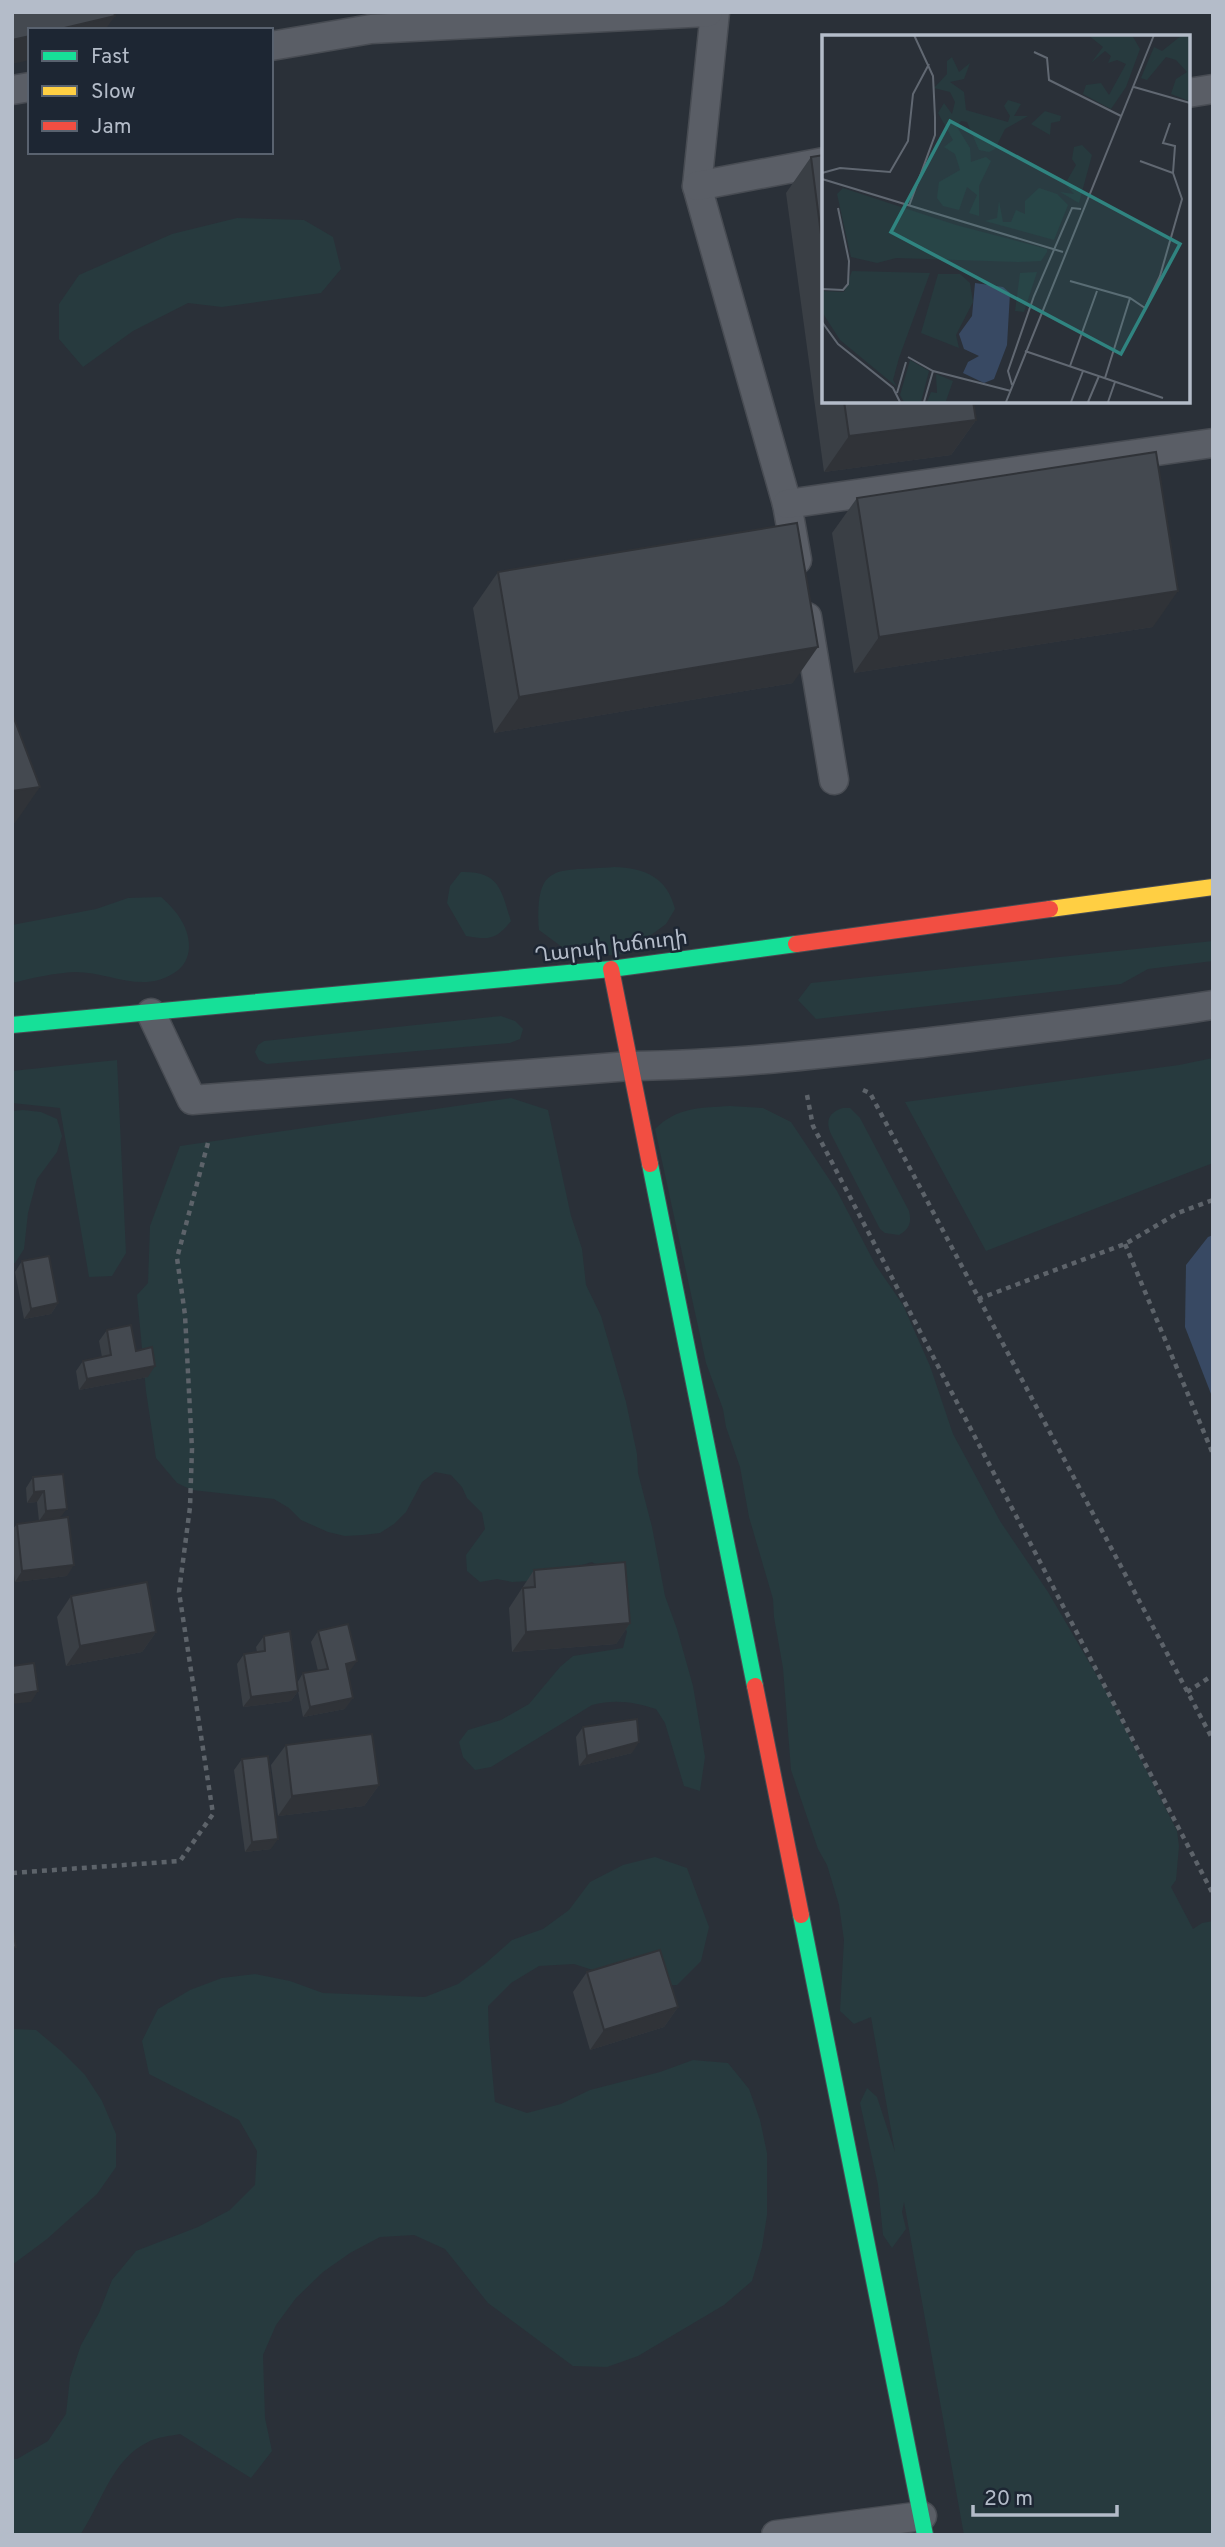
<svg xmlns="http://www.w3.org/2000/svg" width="1225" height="2547" viewBox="0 0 1225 2547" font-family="Overpass,'Noto Sans Armenian',sans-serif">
<rect width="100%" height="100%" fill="#2a3038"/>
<!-- green -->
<g fill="#273a3e">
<polygon points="237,218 304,220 333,237 341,269 321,293 222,307 188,303 133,331 83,367 59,339 59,304 79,275 172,234"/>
<path d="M614,867C645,868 667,877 675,909L666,924L625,954L577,958L539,930C535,860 557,872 614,867Z"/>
<path d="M461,872C500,871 501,890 511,921C496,940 489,940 466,936L447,903L450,886Z"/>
<path d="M161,897C175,909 189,926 189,946C189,957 184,967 174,973C142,994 110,972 75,972C55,973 32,978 12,983V925L96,909L128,898Z"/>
<polygon points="1213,941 1213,961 1148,969 1121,984 816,1019 798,1000 811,983"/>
<polygon points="501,1016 515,1021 523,1029 520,1039 510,1043 267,1064 259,1060 255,1052 258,1045 264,1041"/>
<polygon points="1213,1058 1213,1163 986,1251 905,1102 1179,1065"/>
<polygon points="117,1060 126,1253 112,1276 89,1277 60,1108 12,1103 12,1071"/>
<path d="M511,1098L548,1110L571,1216L582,1249L586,1285L601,1316L626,1402L637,1454L638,1473L652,1527L665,1596L677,1629L693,1686L705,1757L700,1791L684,1786L665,1723L656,1709C634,1702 615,1699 592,1705L491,1767L475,1770L463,1757L459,1742L468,1730L501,1720L529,1704L560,1667L573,1656L623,1648L627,1632L617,1602L606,1571L592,1562L529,1581L512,1582L497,1579L480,1582L467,1571L466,1555L485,1529L482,1513L467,1498L462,1487L451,1475L435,1472L422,1482L406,1512L394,1524L380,1533L363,1535L345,1536L328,1532L301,1520L289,1508L274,1499L192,1490L177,1483L156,1458L146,1391L137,1295L148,1283L150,1226L180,1146Z"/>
<path d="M730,1106L763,1108L791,1122L837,1191L875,1264L903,1305L930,1366L953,1434L1000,1521L1048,1592L1110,1698L1177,1831L1179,1846L1176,1880L1171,1887L1193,1929L1202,1923L1213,1921V2535H964L904,2202L902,2212L906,2229L892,2248L883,2235L878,2185L860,2103L867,2088L877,2097L895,2152L871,2017L854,2024L840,2011L844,1940L839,1905L827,1865L818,1849L791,1770L783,1668L774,1617L773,1599L749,1517L740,1467L726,1427L723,1409L706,1363L655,1129C677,1107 700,1108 730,1106Z"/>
<path d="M843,1108H850L860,1118L909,1211C912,1223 909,1229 899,1235L885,1233L880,1229L831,1134C825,1121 829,1112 843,1108Z"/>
<polygon points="23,1110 41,1112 57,1119 62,1136 57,1152 37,1179 28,1213 24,1249 15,1263 12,1264 12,1111"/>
<path d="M655,1857L687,1868L709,1927L701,1961L677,1985L643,1986L574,1964L539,1966L511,1983L488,2006L489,2038L495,2102L527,2113L561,2104L590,2090L660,2072L693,2060L728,2063L749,2089L760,2120L767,2153V2215L762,2247L752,2281L724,2305L638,2356L607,2367L573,2366L488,2303L445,2249L414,2235L380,2237L350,2253L323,2272L296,2298L276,2325L263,2355L265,2418L272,2451L251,2478L180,2434C170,2436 157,2437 148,2442C111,2460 102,2503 80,2535H12V2459H17L48,2441L66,2414L70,2378L81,2345L99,2313L112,2280L136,2251L198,2227L230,2210L255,2185L257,2151L239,2120L149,2074L142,2041L158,2009L190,1990L222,1978L255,1974L290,1981L323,1993L425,1997L458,1984L486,1963L512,1940L543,1929L569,1910L590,1882L623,1865Z"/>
<polygon points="12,2029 36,2030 61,2051 85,2075 102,2101 116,2134 116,2167 97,2194 47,2239 12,2265"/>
</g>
<!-- water -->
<polygon fill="#384963" points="1213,1235 1213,1399 1185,1327 1186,1265 1208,1237"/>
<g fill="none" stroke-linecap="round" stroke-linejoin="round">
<!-- lane casing -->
<g stroke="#484c53" stroke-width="31">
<g id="lane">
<polyline points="715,12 697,186 787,504 797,560"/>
<polyline points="271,46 371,29 708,12"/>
<polyline points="12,90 30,87"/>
<polyline points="1188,93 1213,89"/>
<polyline points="697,186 824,162"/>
<polyline points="787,504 1213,443"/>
<polyline points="807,617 834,780"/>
<path d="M151,1013L192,1100L630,1066C728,1065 824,1054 922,1043C1019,1031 1116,1020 1213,1005"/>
<polyline points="776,2535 922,2516"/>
</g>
</g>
<!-- fast casing -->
<g stroke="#484c53" stroke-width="18">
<g id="fast">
<polyline points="12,1025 611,969 796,944"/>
<polyline points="650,1164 755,1686"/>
<polyline points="801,1915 925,2535"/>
</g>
</g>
<!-- slow casing -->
<g stroke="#484c53" stroke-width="18">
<polyline id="slow" points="1050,909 1213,887"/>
</g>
<!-- jam casing -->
<g stroke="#484c53" stroke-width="18">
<g id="jam">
<polyline points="796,944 1050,909"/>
<polyline points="611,969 650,1164"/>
<polyline points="755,1686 801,1915"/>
</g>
</g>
<!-- path -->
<g stroke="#5d636a" stroke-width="4.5" stroke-dasharray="5 5" stroke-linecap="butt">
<polyline points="863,1090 870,1093 1213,1740"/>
<polyline points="807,1095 813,1126 1213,1894"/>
<polyline points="1125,1244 1213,1454"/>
<polyline points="978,1299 1125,1244 1178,1213 1213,1200"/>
<polyline points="1187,1692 1213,1675"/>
<polyline points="12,1873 180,1861 213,1814 179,1592 190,1507 192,1449 185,1315 177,1258 209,1139"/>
</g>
<!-- lane -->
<use href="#lane" stroke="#5a5e66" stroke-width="28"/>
<!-- fast -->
<use href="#fast" stroke="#16e098" stroke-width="16"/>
<!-- slow -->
<use href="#slow" stroke="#ffcf43" stroke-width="16"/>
<!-- jam -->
<use href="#jam" stroke="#f24e42" stroke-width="16"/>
</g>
<!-- wall -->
<g fill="#3a3f45">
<polygon points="824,155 824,401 973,401 976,420 951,455 824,472 786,193 811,157"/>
<polygon points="857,498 1153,627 854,673 832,533"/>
<polygon points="498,572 793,683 494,733 473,608"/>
<polygon points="22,1261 58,1303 51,1314 24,1319 15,1272"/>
<polygon points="107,1330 136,1351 148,1377 79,1390 76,1371 83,1361 102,1357 99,1341"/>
<polygon points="63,1474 60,1518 67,1576 15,1582 12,1558 12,1530 17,1524 39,1521 37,1502 27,1503 26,1488 33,1477"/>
<polygon points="534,1570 630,1623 616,1644 512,1652 509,1608"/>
<polygon points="71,1596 156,1632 142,1652 66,1666 57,1617"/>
<polygon points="318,1631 350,1671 347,1672 345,1709 303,1717 298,1691 291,1701 243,1707 237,1664 244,1654 257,1652 256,1647 264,1636 297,1683 303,1673 318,1671 311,1642"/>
<polygon points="583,1727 632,1753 579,1766 576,1737"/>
<polygon points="286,1745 379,1785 364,1806 278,1816 271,1765"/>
<polygon points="242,1759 271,1849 245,1852 234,1770"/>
<polygon points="587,1972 678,2007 664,2027 590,2050 573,1992"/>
</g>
<!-- shaded-wall -->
<g fill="#303338">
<polygon points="115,16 105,30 56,30"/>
<polygon points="30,36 30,60 12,64 12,40"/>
<polygon points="976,420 951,455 824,472 849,436"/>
<polygon points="1178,591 1153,627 854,673 879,637"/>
<polygon points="818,647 793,683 494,733 519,697"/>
<polygon points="40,787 15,823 12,823 12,791"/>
<polygon points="58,1303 51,1314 24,1319 31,1309"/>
<polygon points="155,1366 148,1377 79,1390 87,1379"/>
<polygon points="44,1491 37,1502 27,1503 34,1492"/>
<polygon points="67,1509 59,1519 39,1521 46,1511"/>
<polygon points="74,1565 67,1576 15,1582 22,1571"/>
<polygon points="630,1623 616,1644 512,1652 526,1632"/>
<polygon points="156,1632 142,1652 66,1666 80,1646"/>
<polygon points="357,1661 350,1671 338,1674 346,1664"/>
<polygon points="38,1691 31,1702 12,1704 12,1695"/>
<polygon points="298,1691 291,1701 243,1707 251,1697"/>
<polygon points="353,1698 345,1709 303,1717 310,1707"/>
<polygon points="639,1742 632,1753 579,1766 587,1756"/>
<polygon points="379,1785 364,1806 278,1816 292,1796"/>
<polygon points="278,1839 271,1849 245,1852 252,1842"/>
<polygon points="678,2007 664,2027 590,2050 604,2030"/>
</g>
<!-- building -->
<g fill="#444950" stroke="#303338" stroke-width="2">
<polygon points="12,12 114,12 115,16 56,30 30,30 30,36 12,40"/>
<polygon points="824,155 824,257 811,157"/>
<polygon points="844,401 973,401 976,420 849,436"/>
<polygon points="1156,452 1178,591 879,637 857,498"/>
<polygon points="797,523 818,647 519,697 498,572"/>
<polygon points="12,713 40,787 12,791"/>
<polygon points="49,1256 58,1303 31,1309 22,1261"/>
<polygon points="131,1325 136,1351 152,1347 155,1366 87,1379 83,1361 111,1355 107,1330"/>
<polygon points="63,1474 67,1509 46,1511 44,1491 34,1492 33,1477"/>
<polygon points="68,1517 74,1565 22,1571 17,1524"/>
<polygon points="625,1562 630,1623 526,1632 523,1588 535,1587 534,1570"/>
<polygon points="147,1582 156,1632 80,1646 71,1596"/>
<polygon points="348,1624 357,1661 346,1664 353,1698 310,1707 303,1673 328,1669 318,1631"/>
<polygon points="290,1631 298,1691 251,1697 244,1654 265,1651 264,1636"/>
<polygon points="34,1663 38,1691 12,1695 12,1666"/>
<polygon points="637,1719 639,1742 587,1756 583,1727"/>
<polygon points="372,1734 379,1785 292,1796 286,1745"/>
<polygon points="268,1756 278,1839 252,1842 242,1759"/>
<polygon points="12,1925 16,1947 12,1948"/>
<polygon points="660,1950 678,2007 604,2030 587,1972"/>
</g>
<g text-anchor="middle" stroke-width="5" stroke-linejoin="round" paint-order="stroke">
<!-- street labels -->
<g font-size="21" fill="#b4bcc9" stroke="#1d2633">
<text transform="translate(611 946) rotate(-7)" y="7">Ղարսի խճուղի</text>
</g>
</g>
<!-- overview -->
<g transform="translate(822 35)">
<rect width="368" height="368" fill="#2a3038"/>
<path d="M266,0H310L318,14L304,52L289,74L261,59L264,50L279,48L287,60L304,29L295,25L286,28L289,21L283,16L269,28L281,12ZM360,0H367V66L349,59L354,44L365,37L354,25L344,22L325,45L319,43L332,12L340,16ZM130,22L137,37L148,28L142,44L128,47L142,57L144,75L186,87L188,81L182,71L186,65L199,69L192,81H206L183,94L173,114L167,117L157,115L145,87L139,86L135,92L148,113L149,127L164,122L169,126L157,151V181L147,178L155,160L145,152L137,175L121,171L115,163L117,147L138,135L133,119L122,112L131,105L116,78L122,68L130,79L133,67L128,57L112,53L125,39V26ZM223,76L239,81L238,86L229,88L228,100L209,89ZM260,110L270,120L257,168L238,157L252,159L243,149L254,130L250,124L252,112ZM21,153L134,190L225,214V217L219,226L197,227L74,223L55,228L29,222L15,159ZM217,153L235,159L246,170L232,205L163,186L175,183L177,166L181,187H189L194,175L203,179V166ZM30,236L108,238L77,323L71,345L75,352L18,305L0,277V256L22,257ZM215,237L202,277L193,276L198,238ZM116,239H138L148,248L151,267L134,300L137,313L99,298ZM88,325L107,336L99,367H82L78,360ZM114,339L131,346L124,366L129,367H105L109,357L115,358Z" fill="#273a3e"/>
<path d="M153,248L181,252L188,258L185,310L172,344L162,348L141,338L146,327L157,321L142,314L137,299L150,281Z" fill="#384963"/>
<path fill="none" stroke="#616872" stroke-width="2" d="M212,17L225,23L227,45L299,81M312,52L368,68M348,88L341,108L353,111L351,138M0,138L18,133L68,137L86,106L91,59L107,29M0,144L241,217M87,171L113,100V82L111,41L92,0M248,246L308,263L323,273L338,241L360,164L351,138L318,126M0,254L21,255L26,249L27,226L16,173M0,287L16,309L71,353L78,367M203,316L341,363M86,322L111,336L189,356M248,331L275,256M283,343L308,263M190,350L186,336L212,261L250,173L259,174M75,358L84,327M102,367L111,336M184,367L332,0M249,367L261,336M266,367L277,341M286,367L293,347"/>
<path fill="#308480" fill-opacity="0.15" stroke="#308480" stroke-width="3.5" d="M128,86L358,209L299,319L69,197Z"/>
<rect width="368" height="368" fill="none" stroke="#b4bcc9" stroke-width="3.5"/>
</g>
<!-- border -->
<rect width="1225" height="2547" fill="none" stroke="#b4bcc9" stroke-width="28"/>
<!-- legend -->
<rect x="28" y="28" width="245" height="126" fill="#1d2633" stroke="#59626f" stroke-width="2"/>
<rect x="42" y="51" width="35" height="10" fill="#16e098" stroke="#59626f" stroke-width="2"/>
<text x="91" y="63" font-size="21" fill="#b4bcc9">Fast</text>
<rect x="42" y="86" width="35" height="10" fill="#ffcf43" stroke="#59626f" stroke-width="2"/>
<text x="91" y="98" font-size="21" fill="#b4bcc9">Slow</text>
<rect x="42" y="121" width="35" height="10" fill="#f24e42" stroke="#59626f" stroke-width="2"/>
<text x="91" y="133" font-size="21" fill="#b4bcc9">Jam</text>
<!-- scale -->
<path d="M973 2505v10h144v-10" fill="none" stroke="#b4bcc9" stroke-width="3.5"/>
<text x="984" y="2505" font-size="21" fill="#b4bcc9" stroke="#1d2633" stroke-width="5" paint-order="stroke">20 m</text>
</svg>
